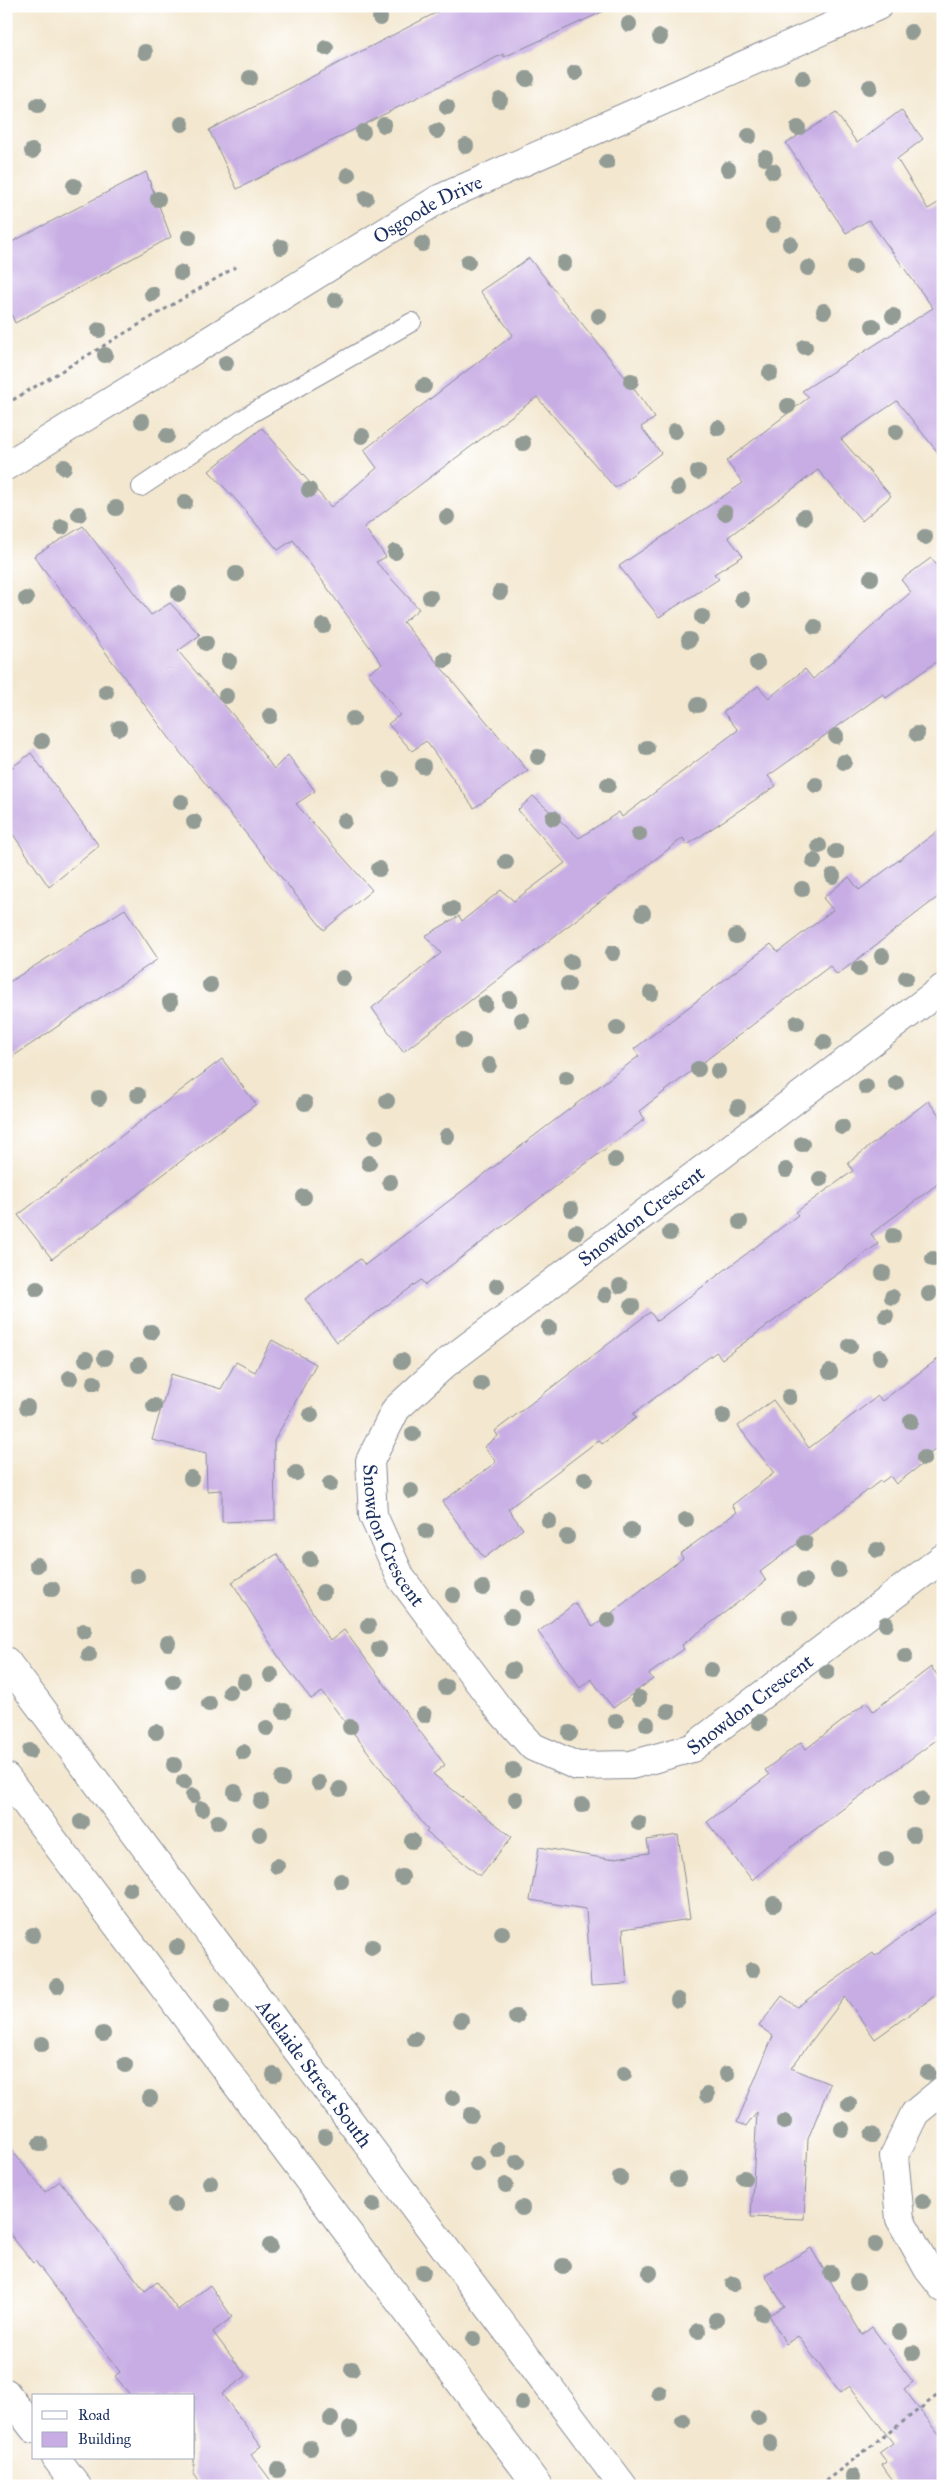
<svg xmlns="http://www.w3.org/2000/svg" width="949" height="2492" viewBox="0 0 949 2492" font-family="'IM FELL Great Primer',serif">
<rect width="100%" height="100%" fill="#fff"/>
<filter id="ink" filterUnits="userSpaceOnUse"><feTurbulence type="fractalNoise" baseFrequency=".02" numOctaves="2"/><feDisplacementMap in="SourceGraphic" scale="10" xChannelSelector="R" yChannelSelector="G"/><feConvolveMatrix kernelMatrix="1 2 1 2 8 2 1 2 1" color-interpolation-filters="sRGB"/></filter>
<filter id="wash" filterUnits="userSpaceOnUse"><feTurbulence type="fractalNoise" baseFrequency=".0096" numOctaves="4" result="noise"/><feDisplacementMap in="SourceGraphic" scale="20" xChannelSelector="R" yChannelSelector="G"/><feGaussianBlur stdDeviation="1.12" result="paint"/><feColorMatrix in="noise" values="0 0 0 0 0 0 0 0 0 0 0 0 0 0 0 0 0 1.4 0 .05"/><feComposite in="paint" operator="in"/></filter>
<g filter="url(#wash)">
<rect width="100%" height="100%" fill="#f3e7cf"/>
<g id="blocks">
<!-- building -->
<g fill="#c8ade4">
<polygon points="449,6 615,6 504,57 503,54 237,189 209,130"/>
<polygon points="901,110 923,139 897,159 928,209 943,200 943,459 897,401 841,439 891,496 862,521 818,470 728,537 743,556 714,574 719,579 659,617 619,566 743,483 726,461 809,397 802,391 933,308 869,220 846,233 786,143 836,113 857,143"/>
<polygon points="146,172 171,237 15,323 6,301 6,245"/>
<polygon points="529,258 629,382 655,418 641,427 661,453 615,488 537,397 364,527 386,557 376,562 419,609 403,622 528,771 474,808 426,741 412,751 388,724 400,715 368,673 382,664 293,540 278,550 237,501 209,471 262,428 331,507 377,468 364,450 513,335 480,291"/>
<polygon points="83,526 151,615 170,603 200,635 178,651 244,728 274,769 288,755 315,791 296,804 372,890 324,930 179,751 34,556"/>
<polygon points="931,558 939,568 943,564 943,657 886,698 883,694 768,776 776,786 687,845 683,838 403,1052 372,1008 441,953 425,936 459,916 462,921 501,890 514,901 565,863 518,810 533,796 579,838 619,812 622,817 738,730 723,712 758,686 769,698 805,669 813,679 911,592 901,580"/>
<polygon points="31,753 99,846 49,887 6,824 6,772"/>
<polygon points="943,827 943,893 837,975 830,966 639,1111 645,1119 425,1285 421,1280 337,1342 305,1299 360,1259 365,1265 639,1056 634,1049 771,944 778,952 833,910 823,898 849,877 859,890"/>
<polygon points="125,909 158,959 6,1061 6,984"/>
<polygon points="222,1059 256,1104 52,1259 18,1215"/>
<polygon points="928,1101 943,1120 943,1180 871,1234 878,1244 722,1359 716,1352 633,1414 636,1418 602,1444 599,1440 508,1509 523,1529 484,1558 442,1502 496,1462 484,1447 498,1436 495,1431 650,1312 657,1321 798,1215 796,1212 853,1171 848,1163"/>
<polygon points="272,1340 316,1364 274,1441 275,1520 222,1522 222,1490 207,1491 206,1453 152,1440 171,1374 221,1389 236,1362 255,1372"/>
<polygon points="943,1355 943,1444 919,1462 921,1465 896,1484 890,1476 882,1482 880,1481 760,1572 766,1581 682,1645 684,1649 649,1674 653,1679 613,1708 591,1679 580,1688 538,1632 575,1603 593,1627 683,1558 680,1554 737,1512 732,1505 774,1473 738,1426 773,1400 809,1448 878,1396 882,1401"/>
<polygon points="277,1554 330,1641 344,1630 445,1765 433,1774 512,1837 480,1876 426,1832 428,1830 322,1692 311,1699 280,1659 232,1582"/>
<polygon points="931,1667 943,1682 943,1735 790,1848 752,1880 707,1822 769,1775 765,1770 801,1742 806,1749 867,1702 873,1711"/>
<polygon points="678,1835 690,1919 623,1929 627,1984 591,1986 586,1909 530,1900 539,1847 608,1859 649,1853 647,1840"/>
<polygon points="943,1907 943,1990 875,2039 845,1997 791,2068 830,2084 808,2139 804,2219 751,2217 757,2112 746,2127 737,2122 773,2036 759,2026 782,1996 797,2007 873,1953 875,1956"/>
<polygon points="6,2143 45,2192 60,2181 145,2291 157,2282 178,2310 210,2285 232,2317 213,2332 246,2376 222,2394 261,2446 251,2454 275,2486 202,2486 194,2474 194,2396 131,2396 115,2376 120,2372 35,2261 33,2263 6,2229"/>
<polygon points="811,2248 862,2335 872,2327 913,2382 904,2389 943,2439 943,2486 897,2486 882,2465 886,2462 879,2453 893,2443 850,2386 840,2393 798,2336 786,2344 769,2315 784,2306 765,2275"/>
</g>
</g>
</g>
<g filter="url(#ink)">
<use href="#blocks" fill-opacity="0" stroke="#878b96" stroke-width="1"/>
<g fill="none" stroke-linecap="round" stroke-linejoin="round">
<!-- service casing -->
<g stroke="#878b96" stroke-width="20">
<polyline id="service" points="141,487 252,413 412,322"/>
</g>
<!-- minor casing -->
<g stroke="#878b96" stroke-width="30">
<g id="minor">
<path id="s1" d="M6,466L439,199L878,6"/>
<path id="s2" d="M943,988L445,1364L396,1409L370,1461L373,1515L401,1578L499,1709L533,1747L577,1766L631,1765L692,1748L943,1558"/>
<polyline points="943,2090 915,2113 894,2156 900,2219 928,2269 943,2288"/>
<polyline points="6,2393 34,2429"/>
<polyline points="56,2458 77,2486"/>
</g>
</g>
<!-- tertiary casing -->
<g stroke="#878b96" stroke-width="30">
<g id="tertiary">
<path id="s3" d="M6,1661L623,2486"/>
<polyline points="6,1777 538,2486"/>
</g>
</g>
<!-- path -->
<g stroke="#878b96" stroke-width="3" stroke-dasharray="4 4" stroke-linecap="butt">
<polyline points="6,404 239,265"/>
<polyline points="819,2486 943,2391"/>
</g>
<!-- service -->
<use href="#service" stroke="#fff" stroke-width="18"/>
<!-- minor -->
<use href="#minor" stroke="#fff" stroke-width="28"/>
<!-- tertiary -->
<use href="#tertiary" stroke="#fff" stroke-width="28"/>
</g>
<!-- trees -->
<g fill="#929c95">
<circle cx="380" cy="18" r="8"/>
<circle cx="629" cy="24" r="8"/>
<circle cx="911" cy="32" r="8"/>
<circle cx="660" cy="37" r="8"/>
<circle cx="326" cy="48" r="8"/>
<circle cx="145" cy="52" r="8"/>
<circle cx="575" cy="73" r="8"/>
<circle cx="250" cy="78" r="8"/>
<circle cx="803" cy="78" r="8"/>
<circle cx="527" cy="79" r="8"/>
<circle cx="870" cy="87" r="8"/>
<circle cx="500" cy="100" r="8"/>
<circle cx="38" cy="105" r="8"/>
<circle cx="447" cy="107" r="8"/>
<circle cx="182" cy="124" r="8"/>
<circle cx="384" cy="125" r="8"/>
<circle cx="798" cy="128" r="8"/>
<circle cx="437" cy="131" r="8"/>
<circle cx="363" cy="132" r="8"/>
<circle cx="749" cy="136" r="8"/>
<circle cx="466" cy="146" r="8"/>
<circle cx="32" cy="151" r="8"/>
<circle cx="765" cy="158" r="8"/>
<circle cx="607" cy="162" r="8"/>
<circle cx="728" cy="169" r="8"/>
<circle cx="773" cy="171" r="8"/>
<circle cx="348" cy="175" r="8"/>
<circle cx="74" cy="186" r="8"/>
<circle cx="366" cy="198" r="8"/>
<circle cx="158" cy="199" r="8"/>
<circle cx="773" cy="225" r="8"/>
<circle cx="189" cy="237" r="8"/>
<circle cx="422" cy="244" r="8"/>
<circle cx="790" cy="244" r="8"/>
<circle cx="281" cy="247" r="8"/>
<circle cx="468" cy="262" r="8"/>
<circle cx="564" cy="263" r="8"/>
<circle cx="854" cy="267" r="8"/>
<circle cx="808" cy="268" r="8"/>
<circle cx="181" cy="273" r="8"/>
<circle cx="152" cy="294" r="8"/>
<circle cx="335" cy="300" r="8"/>
<circle cx="824" cy="311" r="8"/>
<circle cx="599" cy="316" r="8"/>
<circle cx="893" cy="316" r="8"/>
<circle cx="873" cy="326" r="8"/>
<circle cx="99" cy="330" r="8"/>
<circle cx="805" cy="347" r="8"/>
<circle cx="105" cy="355" r="8"/>
<circle cx="226" cy="363" r="8"/>
<circle cx="770" cy="373" r="8"/>
<circle cx="631" cy="381" r="8"/>
<circle cx="424" cy="386" r="8"/>
<circle cx="788" cy="406" r="8"/>
<circle cx="142" cy="421" r="8"/>
<circle cx="718" cy="428" r="8"/>
<circle cx="675" cy="431" r="8"/>
<circle cx="896" cy="432" r="8"/>
<circle cx="167" cy="436" r="8"/>
<circle cx="362" cy="436" r="8"/>
<circle cx="523" cy="443" r="8"/>
<circle cx="64" cy="467" r="8"/>
<circle cx="698" cy="472" r="8"/>
<circle cx="678" cy="488" r="8"/>
<circle cx="309" cy="490" r="8"/>
<circle cx="185" cy="502" r="8"/>
<circle cx="116" cy="508" r="8"/>
<circle cx="725" cy="513" r="8"/>
<circle cx="79" cy="514" r="8"/>
<circle cx="447" cy="517" r="8"/>
<circle cx="804" cy="517" r="8"/>
<circle cx="62" cy="527" r="8"/>
<circle cx="925" cy="537" r="8"/>
<circle cx="395" cy="552" r="8"/>
<circle cx="236" cy="574" r="8"/>
<circle cx="871" cy="578" r="8"/>
<circle cx="500" cy="592" r="8"/>
<circle cx="179" cy="594" r="8"/>
<circle cx="430" cy="597" r="8"/>
<circle cx="26" cy="599" r="8"/>
<circle cx="742" cy="599" r="8"/>
<circle cx="702" cy="617" r="8"/>
<circle cx="323" cy="626" r="8"/>
<circle cx="815" cy="627" r="8"/>
<circle cx="689" cy="640" r="8"/>
<circle cx="206" cy="643" r="8"/>
<circle cx="445" cy="660" r="8"/>
<circle cx="229" cy="661" r="8"/>
<circle cx="757" cy="663" r="8"/>
<circle cx="106" cy="692" r="8"/>
<circle cx="226" cy="696" r="8"/>
<circle cx="698" cy="705" r="8"/>
<circle cx="270" cy="716" r="8"/>
<circle cx="353" cy="719" r="8"/>
<circle cx="119" cy="728" r="8"/>
<circle cx="917" cy="734" r="8"/>
<circle cx="836" cy="736" r="8"/>
<circle cx="42" cy="741" r="8"/>
<circle cx="647" cy="748" r="8"/>
<circle cx="538" cy="757" r="8"/>
<circle cx="844" cy="762" r="8"/>
<circle cx="423" cy="766" r="8"/>
<circle cx="391" cy="779" r="8"/>
<circle cx="608" cy="785" r="8"/>
<circle cx="816" cy="785" r="8"/>
<circle cx="181" cy="802" r="8"/>
<circle cx="553" cy="818" r="8"/>
<circle cx="344" cy="821" r="8"/>
<circle cx="194" cy="822" r="8"/>
<circle cx="639" cy="834" r="8"/>
<circle cx="819" cy="846" r="8"/>
<circle cx="836" cy="852" r="8"/>
<circle cx="814" cy="861" r="8"/>
<circle cx="506" cy="862" r="8"/>
<circle cx="379" cy="869" r="8"/>
<circle cx="833" cy="876" r="8"/>
<circle cx="802" cy="889" r="8"/>
<circle cx="452" cy="909" r="8"/>
<circle cx="643" cy="913" r="8"/>
<circle cx="736" cy="936" r="8"/>
<circle cx="613" cy="953" r="8"/>
<circle cx="882" cy="956" r="8"/>
<circle cx="571" cy="962" r="8"/>
<circle cx="859" cy="969" r="8"/>
<circle cx="343" cy="978" r="8"/>
<circle cx="906" cy="978" r="8"/>
<circle cx="568" cy="984" r="8"/>
<circle cx="210" cy="985" r="8"/>
<circle cx="651" cy="993" r="8"/>
<circle cx="510" cy="999" r="8"/>
<circle cx="170" cy="1002" r="8"/>
<circle cx="485" cy="1004" r="8"/>
<circle cx="522" cy="1020" r="8"/>
<circle cx="797" cy="1023" r="8"/>
<circle cx="617" cy="1028" r="8"/>
<circle cx="463" cy="1041" r="8"/>
<circle cx="824" cy="1042" r="8"/>
<circle cx="489" cy="1065" r="8"/>
<circle cx="698" cy="1069" r="8"/>
<circle cx="718" cy="1071" r="8"/>
<circle cx="566" cy="1078" r="8"/>
<circle cx="896" cy="1083" r="8"/>
<circle cx="866" cy="1087" r="8"/>
<circle cx="138" cy="1095" r="8"/>
<circle cx="99" cy="1098" r="8"/>
<circle cx="387" cy="1101" r="8"/>
<circle cx="305" cy="1103" r="8"/>
<circle cx="738" cy="1107" r="8"/>
<circle cx="842" cy="1127" r="8"/>
<circle cx="447" cy="1136" r="8"/>
<circle cx="376" cy="1137" r="8"/>
<circle cx="802" cy="1144" r="8"/>
<circle cx="615" cy="1160" r="8"/>
<circle cx="369" cy="1163" r="8"/>
<circle cx="786" cy="1170" r="8"/>
<circle cx="820" cy="1179" r="8"/>
<circle cx="390" cy="1182" r="8"/>
<circle cx="304" cy="1197" r="8"/>
<circle cx="571" cy="1209" r="8"/>
<circle cx="740" cy="1222" r="8"/>
<circle cx="576" cy="1232" r="8"/>
<circle cx="670" cy="1233" r="8"/>
<circle cx="893" cy="1236" r="8"/>
<circle cx="933" cy="1259" r="8"/>
<circle cx="883" cy="1273" r="8"/>
<circle cx="497" cy="1286" r="8"/>
<circle cx="620" cy="1286" r="8"/>
<circle cx="37" cy="1289" r="8"/>
<circle cx="929" cy="1294" r="8"/>
<circle cx="605" cy="1295" r="8"/>
<circle cx="892" cy="1297" r="8"/>
<circle cx="632" cy="1306" r="8"/>
<circle cx="886" cy="1316" r="8"/>
<circle cx="549" cy="1328" r="8"/>
<circle cx="151" cy="1332" r="8"/>
<circle cx="850" cy="1346" r="8"/>
<circle cx="880" cy="1357" r="8"/>
<circle cx="105" cy="1358" r="8"/>
<circle cx="86" cy="1359" r="8"/>
<circle cx="402" cy="1361" r="8"/>
<circle cx="139" cy="1365" r="8"/>
<circle cx="830" cy="1372" r="8"/>
<circle cx="70" cy="1378" r="8"/>
<circle cx="94" cy="1383" r="8"/>
<circle cx="481" cy="1384" r="8"/>
<circle cx="789" cy="1397" r="8"/>
<circle cx="154" cy="1406" r="8"/>
<circle cx="27" cy="1407" r="8"/>
<circle cx="311" cy="1415" r="8"/>
<circle cx="723" cy="1416" r="8"/>
<circle cx="911" cy="1421" r="8"/>
<circle cx="413" cy="1434" r="8"/>
<circle cx="924" cy="1458" r="8"/>
<circle cx="296" cy="1473" r="8"/>
<circle cx="191" cy="1478" r="8"/>
<circle cx="585" cy="1479" r="8"/>
<circle cx="330" cy="1484" r="8"/>
<circle cx="411" cy="1491" r="8"/>
<circle cx="686" cy="1520" r="8"/>
<circle cx="549" cy="1521" r="8"/>
<circle cx="631" cy="1530" r="8"/>
<circle cx="426" cy="1531" r="8"/>
<circle cx="567" cy="1537" r="8"/>
<circle cx="805" cy="1543" r="8"/>
<circle cx="877" cy="1550" r="8"/>
<circle cx="310" cy="1559" r="8"/>
<circle cx="37" cy="1565" r="8"/>
<circle cx="838" cy="1570" r="8"/>
<circle cx="137" cy="1576" r="8"/>
<circle cx="804" cy="1581" r="8"/>
<circle cx="483" cy="1588" r="8"/>
<circle cx="52" cy="1589" r="8"/>
<circle cx="323" cy="1592" r="8"/>
<circle cx="453" cy="1595" r="8"/>
<circle cx="528" cy="1598" r="8"/>
<circle cx="511" cy="1617" r="8"/>
<circle cx="790" cy="1617" r="8"/>
<circle cx="608" cy="1620" r="8"/>
<circle cx="886" cy="1624" r="8"/>
<circle cx="368" cy="1626" r="8"/>
<circle cx="84" cy="1631" r="8"/>
<circle cx="168" cy="1643" r="8"/>
<circle cx="379" cy="1649" r="8"/>
<circle cx="89" cy="1655" r="8"/>
<circle cx="905" cy="1656" r="8"/>
<circle cx="512" cy="1670" r="8"/>
<circle cx="711" cy="1670" r="8"/>
<circle cx="827" cy="1672" r="8"/>
<circle cx="271" cy="1675" r="8"/>
<circle cx="173" cy="1681" r="8"/>
<circle cx="244" cy="1682" r="8"/>
<circle cx="446" cy="1687" r="8"/>
<circle cx="230" cy="1692" r="8"/>
<circle cx="639" cy="1698" r="8"/>
<circle cx="209" cy="1704" r="8"/>
<circle cx="284" cy="1711" r="8"/>
<circle cx="668" cy="1711" r="8"/>
<circle cx="424" cy="1715" r="8"/>
<circle cx="616" cy="1721" r="8"/>
<circle cx="759" cy="1722" r="8"/>
<circle cx="647" cy="1724" r="8"/>
<circle cx="350" cy="1727" r="8"/>
<circle cx="267" cy="1728" r="8"/>
<circle cx="156" cy="1732" r="8"/>
<circle cx="570" cy="1733" r="8"/>
<circle cx="30" cy="1751" r="8"/>
<circle cx="243" cy="1752" r="8"/>
<circle cx="174" cy="1765" r="8"/>
<circle cx="513" cy="1770" r="8"/>
<circle cx="282" cy="1779" r="8"/>
<circle cx="184" cy="1782" r="8"/>
<circle cx="319" cy="1783" r="8"/>
<circle cx="340" cy="1789" r="8"/>
<circle cx="235" cy="1792" r="8"/>
<circle cx="193" cy="1796" r="8"/>
<circle cx="516" cy="1799" r="8"/>
<circle cx="921" cy="1799" r="8"/>
<circle cx="261" cy="1801" r="8"/>
<circle cx="582" cy="1805" r="8"/>
<circle cx="202" cy="1809" r="8"/>
<circle cx="81" cy="1822" r="8"/>
<circle cx="218" cy="1822" r="8"/>
<circle cx="639" cy="1823" r="8"/>
<circle cx="260" cy="1834" r="8"/>
<circle cx="913" cy="1835" r="8"/>
<circle cx="412" cy="1841" r="8"/>
<circle cx="886" cy="1859" r="8"/>
<circle cx="277" cy="1866" r="8"/>
<circle cx="402" cy="1877" r="8"/>
<circle cx="341" cy="1881" r="8"/>
<circle cx="130" cy="1889" r="8"/>
<circle cx="774" cy="1904" r="8"/>
<circle cx="502" cy="1933" r="8"/>
<circle cx="33" cy="1935" r="8"/>
<circle cx="177" cy="1947" r="8"/>
<circle cx="372" cy="1947" r="8"/>
<circle cx="752" cy="1970" r="8"/>
<circle cx="57" cy="1986" r="8"/>
<circle cx="678" cy="2000" r="8"/>
<circle cx="222" cy="2007" r="8"/>
<circle cx="516" cy="2017" r="8"/>
<circle cx="461" cy="2020" r="8"/>
<circle cx="103" cy="2034" r="8"/>
<circle cx="415" cy="2039" r="8"/>
<circle cx="42" cy="2044" r="8"/>
<circle cx="125" cy="2065" r="8"/>
<circle cx="928" cy="2073" r="8"/>
<circle cx="624" cy="2074" r="8"/>
<circle cx="727" cy="2074" r="8"/>
<circle cx="274" cy="2075" r="8"/>
<circle cx="707" cy="2095" r="8"/>
<circle cx="150" cy="2098" r="8"/>
<circle cx="453" cy="2098" r="8"/>
<circle cx="849" cy="2104" r="8"/>
<circle cx="471" cy="2115" r="8"/>
<circle cx="784" cy="2122" r="8"/>
<circle cx="842" cy="2129" r="8"/>
<circle cx="872" cy="2135" r="8"/>
<circle cx="325" cy="2137" r="8"/>
<circle cx="40" cy="2144" r="8"/>
<circle cx="498" cy="2150" r="8"/>
<circle cx="517" cy="2162" r="8"/>
<circle cx="477" cy="2164" r="8"/>
<circle cx="620" cy="2178" r="8"/>
<circle cx="744" cy="2178" r="8"/>
<circle cx="678" cy="2179" r="8"/>
<circle cx="210" cy="2183" r="8"/>
<circle cx="506" cy="2185" r="8"/>
<circle cx="923" cy="2201" r="8"/>
<circle cx="175" cy="2205" r="8"/>
<circle cx="373" cy="2205" r="8"/>
<circle cx="522" cy="2208" r="8"/>
<circle cx="875" cy="2245" r="8"/>
<circle cx="270" cy="2246" r="8"/>
<circle cx="563" cy="2266" r="8"/>
<circle cx="423" cy="2272" r="8"/>
<circle cx="650" cy="2273" r="8"/>
<circle cx="831" cy="2273" r="8"/>
<circle cx="857" cy="2282" r="8"/>
<circle cx="733" cy="2284" r="8"/>
<circle cx="762" cy="2313" r="8"/>
<circle cx="716" cy="2320" r="8"/>
<circle cx="698" cy="2331" r="8"/>
<circle cx="900" cy="2332" r="8"/>
<circle cx="474" cy="2339" r="8"/>
<circle cx="913" cy="2353" r="8"/>
<circle cx="352" cy="2369" r="8"/>
<circle cx="659" cy="2393" r="8"/>
<circle cx="522" cy="2403" r="8"/>
<circle cx="758" cy="2418" r="8"/>
<circle cx="331" cy="2419" r="8"/>
<circle cx="683" cy="2421" r="8"/>
<circle cx="350" cy="2429" r="8"/>
<circle cx="770" cy="2443" r="8"/>
<circle cx="310" cy="2448" r="8"/>
<circle cx="278" cy="2470" r="8"/>
<circle cx="853" cy="2477" r="8"/>
</g>
</g>
<g text-anchor="middle" stroke-width="5" stroke-linejoin="round" paint-order="stroke">
<!-- street labels -->
<g font-size="20" fill="#1b2f5e" stroke="#fff">
<text dy="7" stroke="none"><textPath href="#s1" startOffset="494">Osgoode Drive</textPath></text>
<text transform="translate(641 1216) rotate(-37)" y="7">Snowdon Crescent</text>
<text dy="7" stroke="none"><textPath href="#s2" startOffset="828">Snowdon Crescent</textPath></text>
<text dy="7" stroke="none"><textPath href="#s2" startOffset="1324">Snowdon Crescent</textPath></text>
<text dy="7" stroke="none"><textPath href="#s3" startOffset="515">Adelaide Street South</textPath></text>
</g>
</g>
<!-- margin -->
<rect width="949" height="2492" fill="none" stroke="#fff" stroke-width="25"/>
<!-- legend -->
<rect x="32" y="2394" width="162" height="65" fill="#ffffff" stroke="#a4acbf"/>
<rect x="42" y="2411" width="25" height="8" fill="#ffffff" stroke="#a4acbf"/>
<text x="78" y="2420" font-size="15" fill="#1b2f5e">Road</text>
<rect x="42" y="2432" width="25" height="15" fill="#c8ade4" stroke="#a4acbf"/>
<text x="78" y="2444" font-size="15" fill="#1b2f5e">Building</text>
</svg>
